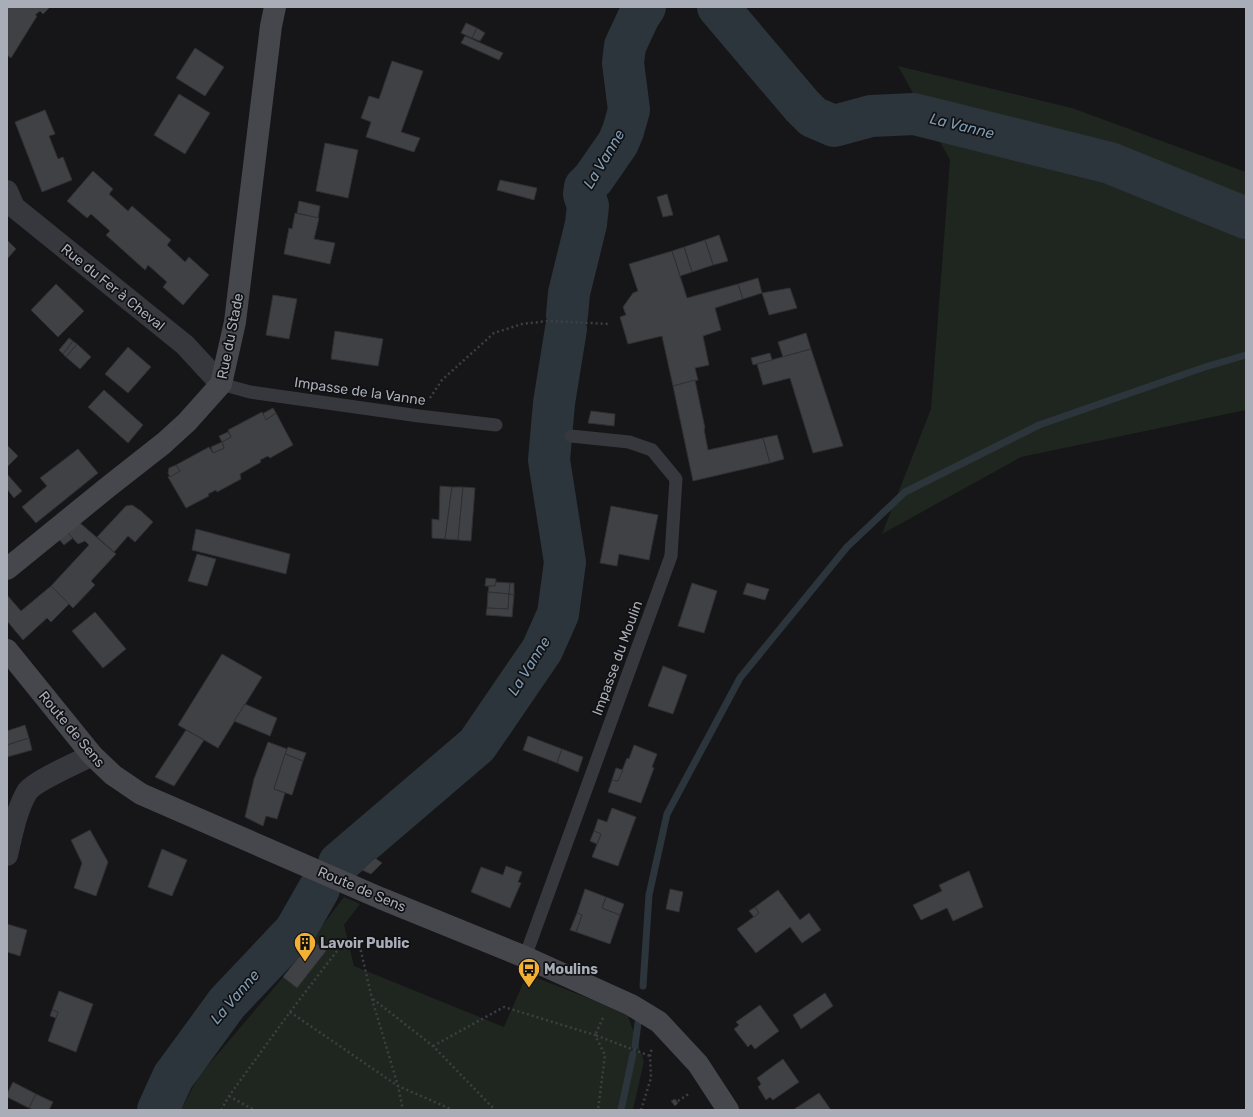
<svg xmlns="http://www.w3.org/2000/svg" width="1253" height="1117" viewBox="0 0 1253 1117" font-family="Rubik,sans-serif">
<rect width="100%" height="100%" fill="#161618"/>
<!-- green -->
<g fill="#1e261f">
<polygon points="898,66 1072,108 1246,172 1246,410 1021,457 882,534 931,409 950,160"/>
<polygon points="344,897 360,904 344,925 354,966 504,1027 527,974 593,1000 628,1016 644,1061 633,1110 181,1110 199,1076 284,976"/>
</g>
<g fill="none" stroke-linecap="round" stroke-linejoin="round">
<!-- stream -->
<g stroke="#2c353c" stroke-width="7">
<polyline points="643,986 649,895 667,814 740,678 847,547 905,492 1039,425 1205,367 1246,355"/>
<polyline points="635,1046 638,1023"/>
<polyline points="621,1110 633,1054"/>
</g>
<!-- river -->
<g stroke="#2c353c" stroke-width="42">
<polyline points="718,7 802,106 813,117 834,126 871,116 914,114 1110,163 1246,218"/>
<polyline points="567,315 569,293 586,224 588,206 584,194 585,187 593,179 618,143 623,131 629,110 623,63 625,46 639,16 645,7"/>
<polyline points="339,863 477,745 542,650 558,614 565,562 549,460 554,403 566,329"/>
<polyline points="158,1110 173,1077 227,1003 295,931 319,889"/>
</g>
</g>
<!-- building -->
<g fill="#404145" stroke="#303034">
<polygon points="7,7 50,7 43,14 40,11 35,15 37,16 11,58 7,55"/>
<polygon points="466,23 477,28 472,38 461,33"/>
<polygon points="477,28 485,33 480,41 472,38"/>
<polygon points="465,36 503,53 499,60 461,43"/>
<polygon points="195,48 224,67 205,96 176,78"/>
<polygon points="392,61 423,71 401,132 420,138 414,152 366,137 371,122 361,118 369,96 379,99"/>
<polygon points="179,94 210,113 185,154 154,135"/>
<polygon points="45,110 55,134 49,136 58,159 63,157 72,180 42,192 15,122"/>
<polygon points="325,143 358,150 348,198 316,191"/>
<polygon points="93,171 113,189 109,194 128,211 132,206 171,240 167,245 185,262 189,257 209,275 183,305 163,287 167,282 148,265 145,270 106,235 110,231 91,214 87,218 67,201"/>
<polygon points="500,180 537,188 534,200 497,190"/>
<polygon points="667,194 673,215 663,217 657,197"/>
<polygon points="299,201 320,206 318,218 297,213"/>
<polygon points="295,213 319,218 314,239 335,243 330,264 284,254 289,228 292,229"/>
<polygon points="719,235 728,261 713,265 705,240"/>
<polygon points="7,240 16,249 7,259"/>
<polygon points="705,240 713,265 692,272 684,247"/>
<polygon points="684,247 692,272 680,276 672,251"/>
<polygon points="672,251 687,298 738,284 743,299 715,308 721,330 703,336 709,365 695,368 698,380 673,386 662,336 628,344 620,317 626,315 623,307 633,293 638,291 629,264"/>
<polygon points="758,278 762,293 743,299 738,284"/>
<polygon points="56,284 84,311 58,337 31,310"/>
<polygon points="790,288 797,308 769,315 762,293"/>
<polygon points="273,295 297,299 289,339 266,335"/>
<polygon points="335,331 383,339 378,366 331,359"/>
<polygon points="806,333 811,349 783,357 778,342"/>
<polygon points="69,338 73,341 63,354 59,350"/>
<polygon points="73,341 77,344 66,357 63,354"/>
<polygon points="77,344 91,357 80,369 66,357"/>
<polygon points="128,347 151,367 128,393 105,374"/>
<polygon points="811,349 843,446 813,453 790,378 763,385 757,364"/>
<polygon points="770,353 772,360 753,365 751,358"/>
<polygon points="695,380 705,428 704,429 708,450 763,438 770,463 693,481 673,386"/>
<polygon points="104,390 143,425 128,443 88,407"/>
<polygon points="273,408 276,413 266,420 262,414"/>
<polygon points="591,411 615,414 614,426 588,423"/>
<polygon points="262,412 266,420 276,413 293,445 270,458 268,456 260,460 261,462 240,474 241,479 217,492 216,490 208,494 209,496 186,508 168,477 180,471 176,465 209,447 213,453 224,448 222,442 231,437 228,430"/>
<polygon points="228,432 231,437 222,442 219,436"/>
<polygon points="777,435 784,459 770,463 763,438"/>
<polygon points="222,442 224,448 213,453 211,447"/>
<polygon points="7,445 18,456 7,467"/>
<polygon points="78,449 98,473 36,523 22,507 47,486 40,478"/>
<polygon points="176,465 180,471 170,477 168,473 169,468"/>
<polygon points="7,474 22,491 14,498 7,489"/>
<polygon points="440,486 452,487 445,539 432,538 432,519 439,520"/>
<polygon points="452,487 463,487 458,540 445,539"/>
<polygon points="463,487 475,488 471,541 458,540"/>
<polygon points="132,505 141,511 153,522 135,542 128,536 114,552 97,537 126,506"/>
<polygon points="611,506 658,515 649,560 619,554 617,566 600,563"/>
<polygon points="80,523 116,554 91,581 95,585 73,608 51,586 89,545 85,541 78,544 67,532"/>
<polygon points="196,529 290,554 286,574 192,550"/>
<polygon points="67,532 73,538 64,545 58,538"/>
<polygon points="197,554 216,559 207,586 188,581"/>
<polygon points="486,578 496,579 495,586 485,586"/>
<polygon points="496,582 510,583 509,594 488,592 489,586 495,586"/>
<polygon points="510,583 514,583 514,595 509,594"/>
<polygon points="692,583 717,591 704,633 678,626"/>
<polygon points="747,583 769,589 765,600 743,594"/>
<polygon points="51,586 69,604 51,622 47,618 23,640 7,621 7,595 21,611"/>
<polygon points="488,592 509,594 508,609 487,608"/>
<polygon points="509,594 514,595 512,617 486,615 487,608 508,609"/>
<polygon points="95,612 126,649 103,668 72,631"/>
<polygon points="222,654 262,677 218,748 178,725"/>
<polygon points="663,666 687,675 673,714 648,706"/>
<polygon points="245,704 277,718 270,736 234,721"/>
<polygon points="25,725 29,738 7,745 7,731"/>
<polygon points="186,730 204,740 174,786 155,777"/>
<polygon points="528,736 562,749 557,763 523,750"/>
<polygon points="29,738 32,750 7,757 7,745"/>
<polygon points="268,742 287,749 274,789 285,793 277,819 266,816 263,826 245,817 254,779"/>
<polygon points="634,745 657,754 652,767 654,768 641,803 608,792 612,780 618,781 627,758 629,759"/>
<polygon points="288,747 306,753 303,761 285,754"/>
<polygon points="562,749 583,757 578,772 557,763"/>
<polygon points="285,754 303,761 292,795 274,789"/>
<polygon points="616,768 623,770 618,781 612,780"/>
<polygon points="612,808 636,817 618,866 592,857 601,834 594,831 598,819 607,822"/>
<polygon points="90,830 108,862 96,896 74,888 82,863 71,840"/>
<polygon points="594,831 601,834 597,844 590,841"/>
<polygon points="162,849 187,860 172,896 148,887"/>
<polygon points="375,858 382,863 371,874 362,870"/>
<polygon points="506,866 522,872 518,882 521,883 510,908 471,892 481,867 503,875"/>
<polygon points="969,871 983,907 953,921 947,908 921,920 913,905 942,891 939,885"/>
<polygon points="585,889 606,897 602,908 620,915 610,944 576,932 582,915 577,913"/>
<polygon points="670,889 683,892 679,912 666,909"/>
<polygon points="778,890 800,920 809,913 821,930 802,943 790,927 756,953 737,929 759,913 755,907"/>
<polygon points="606,897 624,904 620,915 602,908"/>
<polygon points="755,907 759,913 754,917 749,911"/>
<polygon points="577,913 582,915 576,932 570,930"/>
<polygon points="7,924 27,930 20,956 7,952"/>
<polygon points="312,940 326,951 297,988 283,977"/>
<polygon points="59,991 93,1004 76,1052 48,1041 58,1012 52,1010"/>
<polygon points="825,993 833,1006 801,1029 793,1015"/>
<polygon points="760,1005 779,1031 755,1049 751,1044 748,1047 734,1029 739,1025 736,1022"/>
<polygon points="52,1010 58,1012 56,1018 50,1016"/>
<polygon points="783,1059 799,1082 773,1100 770,1097 766,1100 758,1087 761,1084 757,1078"/>
<polygon points="13,1082 36,1094 29,1108 7,1097 7,1094"/>
<polygon points="819,1093 831,1110 793,1110"/>
<polygon points="36,1094 53,1102 49,1110 34,1110 29,1108"/>
<polygon points="675,1099 678,1103 675,1106 671,1101"/>
</g>
<g fill="none" stroke-linecap="round" stroke-linejoin="round">
<!-- path -->
<g stroke="#3d3f44" stroke-width="2.5" stroke-dasharray="2 3" stroke-linecap="butt">
<polyline points="430,398 442,380 494,333 522,324 548,321 610,324"/>
<polyline points="373,999 433,1046 495,1110"/>
<polyline points="290,1012 398,1086 453,1110"/>
<polyline points="603,1018 595,1035 650,1056"/>
<polyline points="433,1046 504,1007 595,1035 605,1055 598,1110"/>
<polyline points="229,1096 254,1110"/>
<polyline points="678,1101 690,1093"/>
<polyline points="221,1110 229,1096 290,1012 340,947 360,947 372,999 398,1086 403,1110"/>
<polyline points="641,1110 651,1078 650,1056 652,1047"/>
</g>
<!-- lane -->
<g stroke="#37383d" stroke-width="13">
<polyline points="221,384 250,392 419,416 496,425"/>
<polyline points="525,957 671,556 676,479 652,450 629,442 571,436"/>
</g>
<!-- street -->
<g stroke="#37383d" stroke-width="22">
<polyline points="7,191 14,207 185,345 221,384"/>
<path d="M7,855C12,834 16,811 27,792C34,781 79,762 92,755"/>
</g>
<!-- secondary -->
<g stroke="#45474d" stroke-width="22">
<polyline points="7,569 108,487 164,443 187,422 221,384 235,322 271,26 275,7"/>
<polyline points="7,650 92,755 113,775 141,794 380,898 525,957 631,1005 659,1022 698,1064 728,1110"/>
</g>
</g>
<!-- icons -->
<defs>
<g id="building-pin" transform="scale(1.15)"><path d="M0 17L-7.5 6A9.5 9.5 0 1 1 7.5 6Z" fill="#f2b134" stroke="#111113"/><path d="M-4-6H4V6H1V3H-1V6H-4ZM-2.5-4.3h1.7v1.8h-1.7ZM.8-4.3h1.7v1.8H.8ZM-2.5-1h1.7V.8h-1.7ZM.8-1h1.7V.8H.8Z" fill="#111"/></g>
<g id="bus-pin" transform="scale(1.15)"><path d="M0 17L-7.5 6A9.5 9.5 0 1 1 7.5 6Z" fill="#f2b134" stroke="#111113"/><path d="M-5-6H5V4H4V6H2V4H-2V6H-4V4H-5ZM-3.5-4V0h7V-4ZM-3.5 1.2v1.5H-2V1.2ZM2 1.2v1.5H3.5V1.2Z" fill="#111"/></g>
</defs>
<g fill-rule="evenodd">
<use href="#building-pin" x="305" y="943"/>
<use href="#bus-pin" x="529" y="969"/>
</g>
<g text-anchor="middle" stroke-width="3.5" stroke-linejoin="round" paint-order="stroke">
<!-- street labels -->
<g font-size="14" fill="#a8adb8" stroke="#111113">
<text transform="translate(113 287) rotate(39)" y="5">Rue du Fer à Cheval</text>
<text transform="translate(230 336) rotate(-79)" y="5">Rue du Stade</text>
<text transform="translate(360 391) rotate(8)" y="5">Impasse de la Vanne</text>
<text transform="translate(617 658) rotate(-70)" y="5">Impasse du Moulin</text>
<text transform="translate(72 729) rotate(50)" y="5">Route de Sens</text>
<text transform="translate(362 889) rotate(23)" y="5">Route de Sens</text>
</g>
<!-- poi labels -->
<g font-size="14" font-weight="bold" fill="#a8adb8" stroke="#111113" text-anchor="start">
<text x="320" y="948">Lavoir Public</text>
<text x="544" y="974">Moulins</text>
</g>
<!-- water labels -->
<g font-size="15" font-style="italic" fill="#7f9bb3" stroke="#111113">
<text transform="translate(962 126) rotate(14)" y="5">La Vanne</text>
<text transform="translate(604 159) rotate(-59)" y="5">La Vanne</text>
<text transform="translate(529 666) rotate(-58)" y="5">La Vanne</text>
<text transform="translate(235 997) rotate(-49)" y="5">La Vanne</text>
</g>
</g>
<!-- border -->
<rect width="1253" height="1117" fill="none" stroke="#a8adb8" stroke-width="16"/>
</svg>
